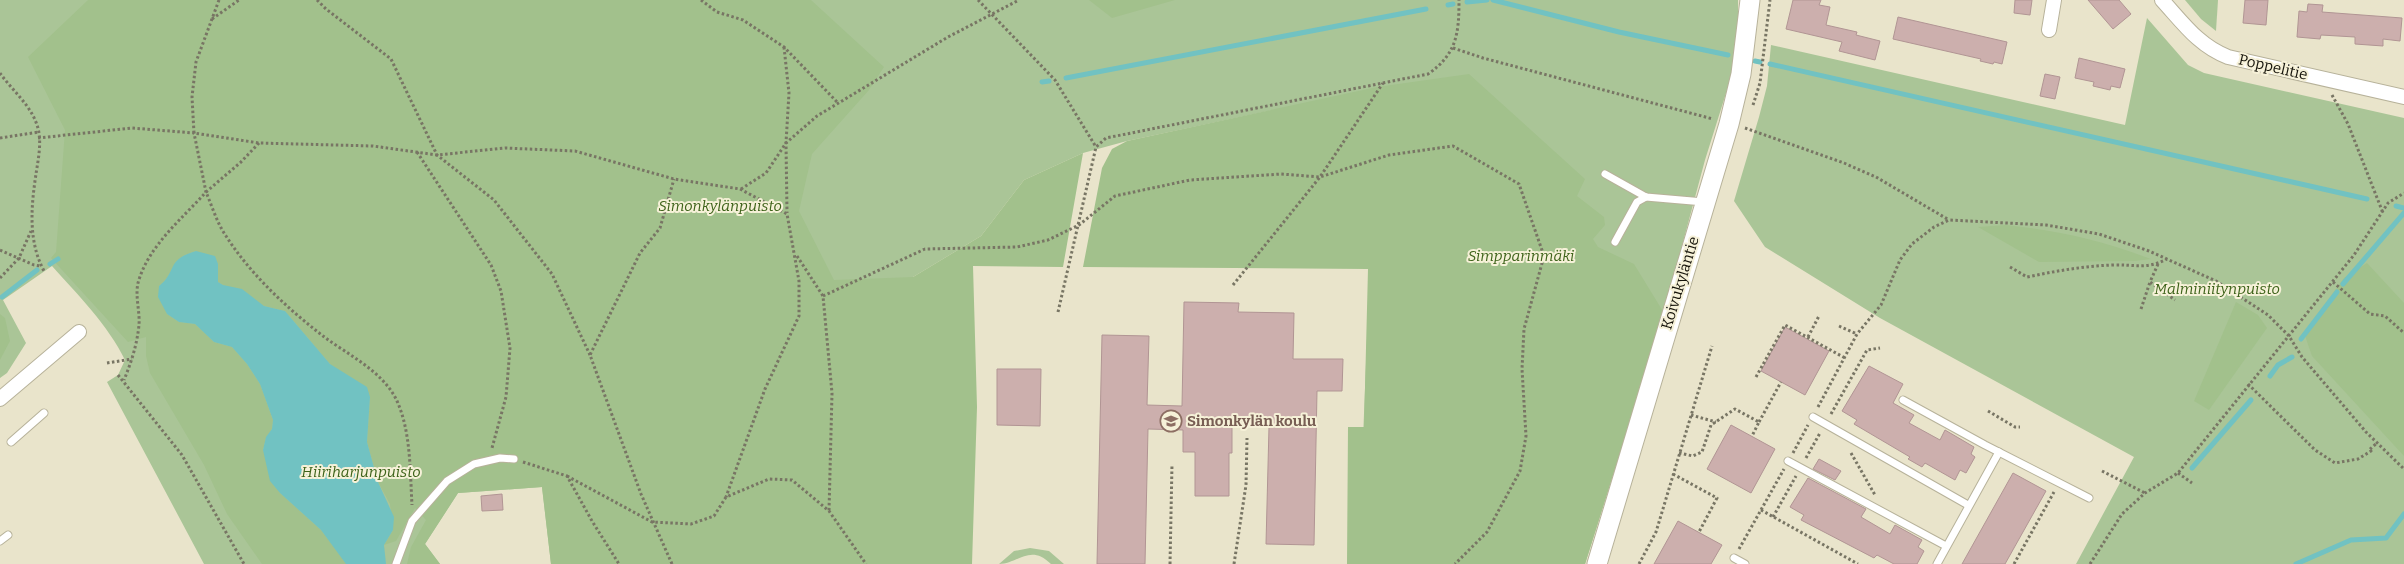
<svg xmlns="http://www.w3.org/2000/svg" width="2404" height="564" viewBox="0 0 2404 564" font-family="Bitter,serif">
<rect width="100%" height="100%" fill="#e9e4cb"/>
<!-- green -->
<g fill="#aac597">
<path d="M0,0H1738V55L1705,160L1664,313L1585,564H1358L1377,88L1127,141L1083,153L1024,180L981,236L913,277L971,549L972,564H551L542,487L458,493L425,544L440,564H204L107,382L118,375L125,360C108,325 78,295 52,266L3,300L26,343L7,373L0,378Z"/>
<polygon points="2185,0 2218,0 2216,31 2201,19"/>
<polygon points="2147,18 2188,65 2204,73 2404,118 2404,564 2076,564 2134,457 1880,318 1765,247 1734,201 1759,117 1767,86 1771,45 2125,125"/>
<path d="M1030,548L1049,551L1064,564H1051C1030,543 1018,564 999,564L1014,551Z"/>
</g>
<!-- forest -->
<g fill="#a2c18c">
<path d="M88,0H811L884,67L869,90L812,154L799,211L834,280L913,277L981,236L1024,180L1083,153L1063,267L973,266L977,407L972,564H551L542,487L458,493L425,544L440,564H407L411,547L426,520L415,508L396,541L384,545L393,530L390,504L378,482L367,442L370,397L330,364L285,311L264,306L223,285L218,282V264L196,251C167,259 178,271 159,286L167,314L179,322L195,324L214,342L232,347L247,364L260,384L273,420L272,429L266,438L263,450L280,493L321,530L347,564H262L227,514L204,465L150,373L146,356V337L128,342L51,258L56,252L65,130L28,57Z"/>
<polygon points="1089,0 1175,0 1112,18"/>
<polygon points="1469,74 1585,179 1577,196 1604,217 1605,225 1593,239 1598,247 1634,264 1664,313 1585,564 1347,564 1348,427 1364,427 1368,269 1083,267 1102,168 1112,149 1127,141 1377,87"/>
<path d="M2006,225C2061,231 2100,240 2151,259L2135,261L2039,262L1978,227Z"/>
<polygon points="2367,263 2404,303 2404,456 2312,356 2304,333 2344,278"/>
<polygon points="2236,302 2258,315 2267,328 2209,410 2194,401"/>
<polygon points="0,314 5,318 10,341 0,360"/>
</g>
<!-- water -->
<path fill="#71c2c2" d="M196,251L215,256L218,264V282L223,285L242,289L264,306L285,311L330,364L367,387L370,397L367,442L378,482L394,517L393,530L384,545L386,564H346L321,530L280,493L270,481L263,450L266,437L272,429L273,420L260,384L247,364L232,347L214,342L195,324L179,322L167,314L158,297L159,286C178,271 165,260 196,251Z"/>
<g fill="none" stroke-linecap="round" stroke-linejoin="round">
<!-- stream -->
<g stroke="#71c2c2" stroke-width="5">
<polyline points="1493,0 1619,32 1728,55"/>
<polyline points="1467,2 1487,0"/>
<polyline points="1448,5 1453,4"/>
<polyline points="1755,61 1760,62"/>
<polyline points="1770,64 2367,199"/>
<polyline points="1066,78 1426,9"/>
<polyline points="1042,82 1049,81"/>
<polyline points="2396,206 2404,208"/>
<polyline points="50,264 58,259"/>
<polyline points="2343,284 2404,213"/>
<polyline points="2,297 37,270"/>
<polyline points="2301,339 2337,292"/>
<polyline points="2270,376 2278,365 2292,357"/>
<polyline points="2192,468 2251,400"/>
<polyline points="2296,564 2351,540 2386,538 2404,514"/>
</g>
</g>
<!-- building -->
<g fill="#ccafad" stroke="#b19594">
<polygon points="1793,0 1821,0 1819,5 1830,7 1826,25 1857,32 1856,35 1880,41 1875,60 1839,51 1842,42 1786,29"/>
<polygon points="2015,0 2032,0 2030,15 2014,13"/>
<polygon points="2088,0 2119,0 2131,14 2113,29"/>
<polygon points="2245,0 2268,0 2266,25 2243,23"/>
<polygon points="2308,4 2323,5 2322,12 2402,18 2400,41 2383,39 2383,46 2355,44 2355,37 2321,35 2320,39 2297,37 2299,11 2307,12"/>
<polygon points="1898,17 2007,42 2002,64 1994,62 1993,64 1980,61 1981,59 1893,39"/>
<polygon points="2079,58 2125,69 2120,88 2111,86 2110,90 2093,86 2094,82 2075,78"/>
<polygon points="2045,74 2060,77 2055,99 2040,96"/>
<polygon points="1184,302 1239,303 1238,312 1294,313 1293,359 1343,359 1342,391 1317,391 1314,545 1266,544 1269,427 1232,426 1232,453 1229,453 1229,496 1195,496 1195,452 1183,452 1183,430 1148,429 1145,564 1097,564 1102,335 1149,336 1147,405 1182,406"/>
<polygon points="1785,327 1829,351 1805,395 1761,371"/>
<polygon points="1869,366 1903,384 1893,403 1914,415 1909,423 1940,440 1945,430 1974,447 1971,454 1975,457 1966,473 1960,470 1955,480 1925,463 1922,467 1908,459 1910,457 1854,424 1857,420 1842,411"/>
<polygon points="997,369 1041,369 1040,426 997,425"/>
<polygon points="1731,425 1775,449 1751,493 1707,469"/>
<polygon points="1819,459 1841,471 1835,480 1813,469"/>
<polygon points="2013,473 2046,491 2005,564 1962,564"/>
<polygon points="1808,478 1866,509 1861,517 1890,534 1895,525 1922,540 1918,547 1924,551 1917,564 1894,564 1877,555 1874,558 1801,520 1804,515 1790,507"/>
<polygon points="502,494 503,510 482,511 481,496"/>
<polygon points="1678,521 1722,545 1711,564 1654,564"/>
</g>
<g fill="none" stroke-linecap="round" stroke-linejoin="round">
<!-- lane casing -->
<g stroke="#b7b29a" stroke-width="9">
<g id="lane">
<polyline points="1605,174 1646,197 1704,202"/>
<polyline points="1615,242 1637,202 1646,197"/>
<polyline points="1903,400 1985,445 2089,498"/>
<polyline points="1813,417 1968,505"/>
<polyline points="11,442 44,413"/>
<polyline points="1788,461 1946,546"/>
<polyline points="0,541 8,535"/>
<polyline points="1734,558 1745,564"/>
<polyline points="396,564 412,521 447,481 474,464 500,458 514,459"/>
<polyline points="1937,564 1999,452"/>
</g>
</g>
<!-- street casing -->
<g stroke="#b7b29a" stroke-width="16">
<g id="street">
<path d="M2162,0C2183,23 2199,46 2228,57L2404,97"/>
<polyline points="2049,30 2054,0"/>
<polyline points="0,399 79,332"/>
</g>
</g>
<!-- secondary casing -->
<g stroke="#b7b29a" stroke-width="21">
<polyline id="secondary" points="1597,564 1729,124 1741,74 1750,0"/>
</g>
<!-- path -->
<g stroke="#787564" stroke-width="3" stroke-dasharray="2.5 2.5" stroke-linecap="butt">
<polyline points="219,0 196,62 192,97 194,133 259,143 373,146 437,155 505,148 575,151 674,179 740,189 787,214 799,281 799,316 765,389 726,497"/>
<polyline points="317,0 326,9 391,59 437,155 494,200 552,274 590,355"/>
<polyline points="701,0 717,12 743,20 784,47 838,103"/>
<polyline points="978,0 1055,80 1096,147"/>
<polyline points="212,19 239,0"/>
<polyline points="784,47 789,93 786,143 787,213"/>
<polyline points="1453,48 1483,58 1713,119"/>
<path d="M0,73C13,92 35,108 39,133C41,146 38,161 36,174C31,207 28,241 44,271"/>
<polyline points="2332,95 2348,124 2383,213"/>
<polyline points="1753,105 1760,83 1770,0"/>
<polyline points="1745,128 1844,163 1876,177 1949,220"/>
<polyline points="0,138 39,132"/>
<path d="M38,138L132,128L194,133L206,192C182,219 148,246 138,283C135,296 140,312 139,325C137,345 131,363 124,380"/>
<path d="M259,143L241,162L206,192C212,206 217,223 226,236C251,275 287,308 323,336C348,355 383,371 397,401C411,432 410,472 412,505"/>
<polyline points="417,152 491,265 501,291 510,348 506,397 492,448"/>
<polyline points="741,189 766,173 786,143 817,116 948,37 1019,0"/>
<polyline points="0,250 34,265 41,266"/>
<polyline points="797,256 823,296 832,393 829,511"/>
<polyline points="2158,264 2150,282 2175,300"/>
<path d="M2010,267L2027,277C2056,271 2084,266 2113,265C2134,264 2146,270 2167,259"/>
<polyline points="0,278 19,258 31,231"/>
<polyline points="2333,282 2370,314 2385,316 2404,333"/>
<polyline points="1233,285 1320,177 1383,83"/>
<polyline points="823,296 925,249 1017,247 1048,240 1079,225 1115,196 1190,180 1281,174 1320,177 1389,155 1453,146 1519,184 1544,256 1524,329 1522,369 1526,436 1520,471 1487,532 1455,564"/>
<polyline points="2141,309 2150,282"/>
<path d="M1058,312L1096,147L1106,138L1428,74C1457,54 1459,33 1459,0"/>
<polyline points="1839,326 1857,334"/>
<polyline points="1808,337 1819,316"/>
<polyline points="107,363 132,359"/>
<polyline points="118,375 182,455 244,564"/>
<polyline points="1756,377 1785,325 1845,358"/>
<polyline points="2248,384 2315,450 2335,463 2358,459 2371,451 2369,450 2377,443"/>
<polyline points="1818,407 1857,334 1881,305 1900,260 1912,244 1934,227 1949,220 2046,225 2099,234 2149,251 2216,281 2268,315 2289,336 2302,357 2366,432 2404,469"/>
<polyline points="1988,411 2015,427 2020,427"/>
<polyline points="1831,414 1867,350 1880,348"/>
<polyline points="1691,415 1716,422"/>
<polyline points="1759,422 1781,382"/>
<polyline points="1679,453 1693,456 1702,452 1711,425 1735,409 1759,422 1752,436"/>
<polyline points="1793,453 1808,425"/>
<polyline points="1851,453 1875,495"/>
<polyline points="1806,458 1820,433"/>
<polyline points="523,462 567,476 592,521 619,564"/>
<polyline points="2102,471 2145,493"/>
<polyline points="2178,473 2192,483"/>
<polyline points="1673,474 1717,498 1699,532"/>
<polyline points="567,476 652,522 691,524 714,516 726,497 769,479 792,480 829,511 866,564"/>
<polyline points="1761,510 1858,564"/>
<polyline points="1773,517 1796,476"/>
<polyline points="1739,549 1784,469"/>
<polyline points="672,564 641,494 590,355 640,253 660,228 674,179"/>
<polyline points="1170,564 1172,464"/>
<polyline points="1234,564 1246,485 1247,438"/>
<polyline points="1639,564 1656,532 1712,346"/>
<polyline points="2014,564 2054,492"/>
<polyline points="2090,564 2122,514 2145,493 2178,473 2354,255 2388,203 2404,193"/>
</g>
<!-- lane -->
<use href="#lane" stroke="#fff" stroke-width="7"/>
<!-- street -->
<use href="#street" stroke="#fff" stroke-width="14"/>
<!-- secondary -->
<use href="#secondary" stroke="#fff" stroke-width="19"/>
</g>
<!-- icons -->
<defs>
<g id="school-ring" transform="scale(1.125)"><circle r="9.5" fill="#f6f1d8" stroke="#8d6e63" stroke-width="1.5"/><path d="M0-5L7-2L0 1L-7-2ZM-4 1L0 2.5L4 1V4Q0 6-4 4Z" fill="#8d6e63"/></g>
</defs>
<g fill-rule="evenodd">
<use href="#school-ring" x="1171" y="421"/>
</g>
<g text-anchor="middle" stroke-width="4" stroke-linejoin="round" paint-order="stroke">
<!-- street labels -->
<g font-size="15" fill="#16140b" stroke="#f6f1d8">
<text transform="translate(2273 67) rotate(13)" y="5">Poppelitie</text>
<text transform="translate(1680 283) rotate(-73)" y="5">Koivukyläntie</text>
</g>
<!-- park labels -->
<g font-size="15" font-style="italic" fill="#3e631a" stroke="#f6f1d8">
<text x="720" y="211">Simonkylänpuisto</text>
<text x="1521" y="261">Simpparinmäki</text>
<text x="2217" y="294">Malminiitynpuisto</text>
<text x="361" y="477">Hiiriharjunpuisto</text>
</g>
<!-- education labels -->
<g font-size="15" font-weight="bold" fill="#785e54" stroke="#f6f1d8" text-anchor="start">
<text x="1187" y="426">Simonkylän koulu</text>
</g>
</g>
</svg>
